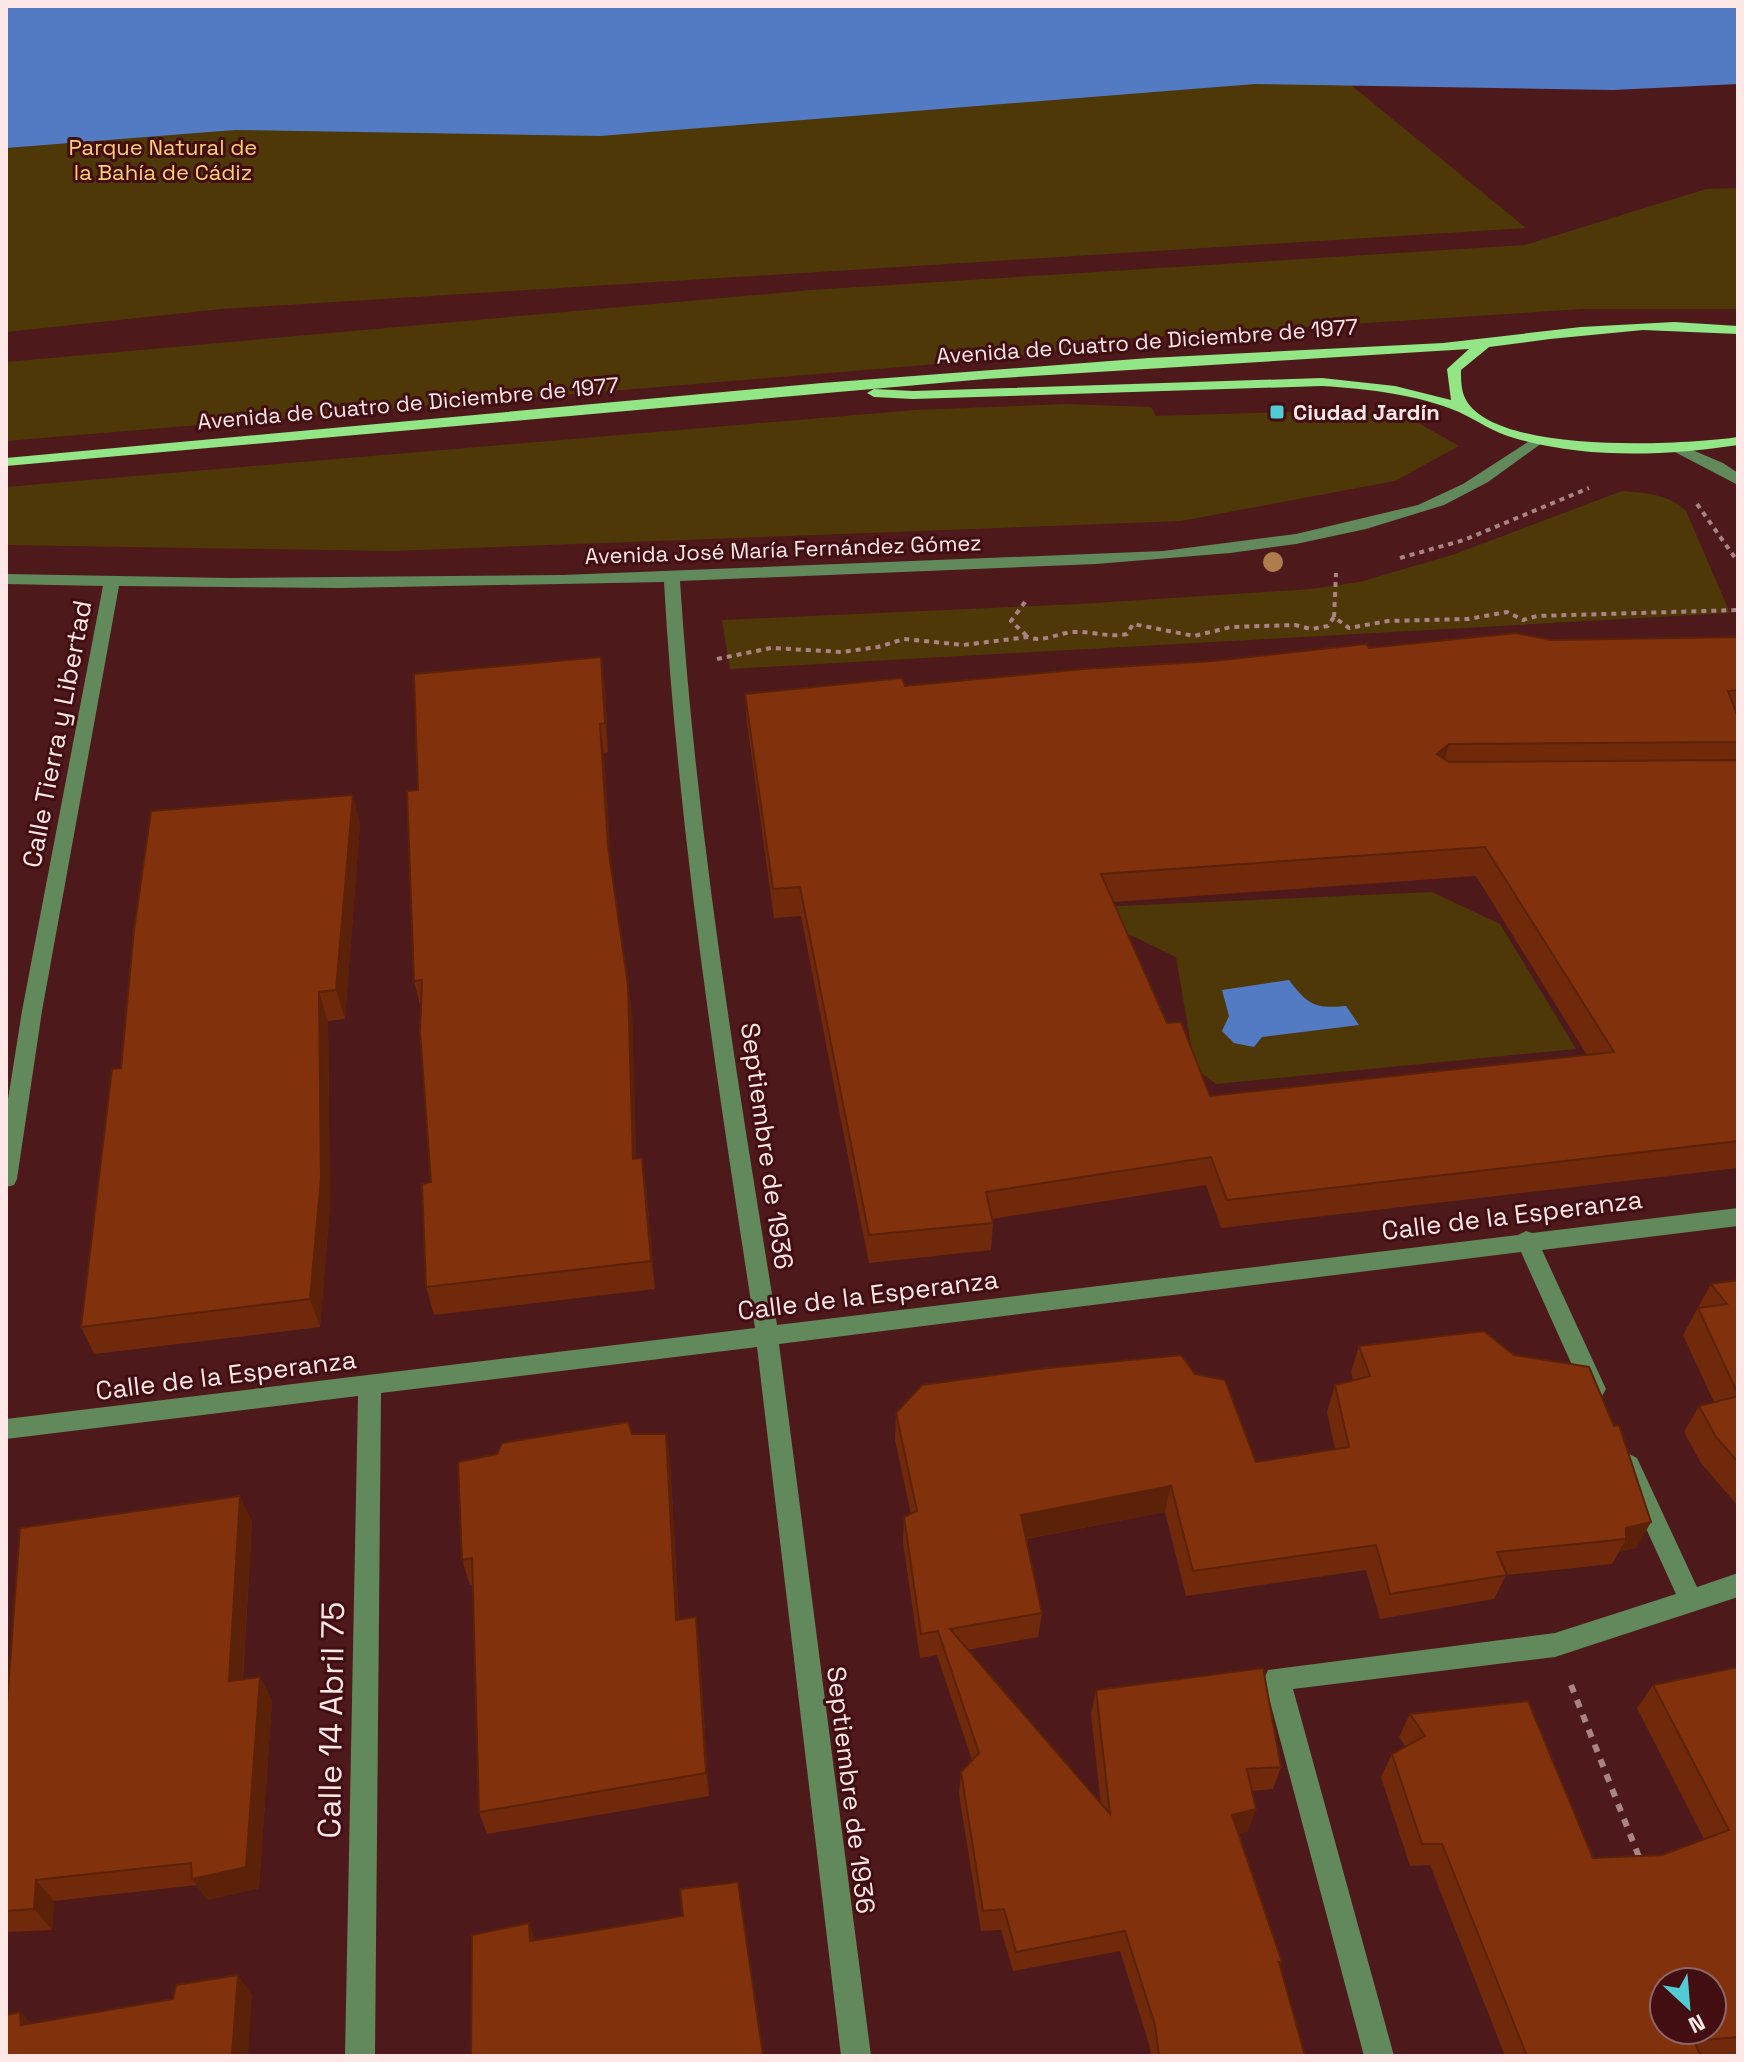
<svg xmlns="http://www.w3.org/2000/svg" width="1744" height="2062" viewBox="0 0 1744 2062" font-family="'Space Grotesk',sans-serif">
<rect width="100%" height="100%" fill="#4e191b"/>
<!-- green -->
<g fill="#4e3808">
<polygon points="6,6 1254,6 1526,228 221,309 6,332"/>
<polygon points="1738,188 1738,309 1582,309 1121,339 1043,353 974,361 6,441 6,362 811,290 1525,245 1706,189"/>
<polygon points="1065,404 1151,407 1156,416 1362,410 1401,413 1459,446 1395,481 1181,521 393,551 6,545 6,487 916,410"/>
<path d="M1622,491C1645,493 1669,494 1686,511L1730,613L730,669L722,620L1080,604L1311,589L1360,582L1455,554Z"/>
<polygon points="1432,892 1500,924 1576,1049 1216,1084 1195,1068 1176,957 1118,929 985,912"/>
</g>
<!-- water -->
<g fill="#537bc3">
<polygon points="6,6 1738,6 1738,84 1613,90 1255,84 600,136 235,130 6,148"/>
<path d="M1289,980C1308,1005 1315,1009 1346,1006L1359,1025L1262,1037L1254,1047L1234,1043L1222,1031L1229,1016L1222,990Z"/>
</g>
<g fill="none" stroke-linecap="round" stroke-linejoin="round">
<!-- path-far1 -->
<g stroke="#a98484" stroke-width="4" stroke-dasharray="5 5" stroke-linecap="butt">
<polyline points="1697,504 1738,562"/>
<polyline points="1400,558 1464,540 1589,488"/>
<polyline points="1025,602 1011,621 1027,636"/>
<polyline points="1334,617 1336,573"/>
<path d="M717,659L771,648L842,652L878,647L904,639L963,645L1028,637C1042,643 1058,633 1073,632C1092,631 1109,638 1127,634L1133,624L1194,636L1231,627L1295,625L1311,629L1328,626L1334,617L1349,628L1388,621L1468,619L1507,612L1523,620L1537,616L1738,610"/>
</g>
<!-- path -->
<polyline stroke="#a98484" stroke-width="6" stroke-dasharray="8 8" stroke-linecap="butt" points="1571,1685 1641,1862"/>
<!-- minor -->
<g fill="#62895c" fill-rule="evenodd">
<path d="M1537,436L1544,440L1542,443L1488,482L1444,505L1366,529L1296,544L1230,553L1096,564L680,581C696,830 737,1079 777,1325L1518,1235L1526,1231L1532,1233L1738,1208V1226L1542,1250L1606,1389L1602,1396L1594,1399L1586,1396L1521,1252L779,1344L871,2056H841L757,1347L381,1393L375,2056H345L358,1396L6,1439V1419L755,1328C717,1080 678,832 664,582L340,588L119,586L42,1011L17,1179L14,1185L6,1187V1112L22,1011L103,586L6,584V574L229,578L563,575L1163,551L1296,534L1418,505L1463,484Z"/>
<polygon points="1676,443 1723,463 1738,473 1738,485 1671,450 1671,444"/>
<polygon points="1629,1454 1637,1458 1697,1587 1738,1573 1738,1597 1555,1657 1293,1689 1394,2056 1364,2056 1264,1679 1268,1670 1555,1633 1676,1594 1617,1465 1621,1458"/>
</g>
<!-- major -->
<path fill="#92e686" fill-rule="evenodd" d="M1674,322L1738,326V334L1643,330L1550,339L1489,347L1461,370C1461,380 1461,391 1466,400C1497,455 1683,445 1738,437V445C1666,456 1585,459 1514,438C1493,432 1478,421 1459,412C1416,394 1368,389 1322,386L913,399L874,397L867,393L874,389L913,391L1322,378L1395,386L1451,400L1447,369L1469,349L985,379L6,466V458L822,383L1149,358L1443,343L1581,327Z"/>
</g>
<!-- trees -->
<circle fill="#af7d4c" cx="1273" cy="562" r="10"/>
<!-- wall -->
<g fill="#702a0b" fill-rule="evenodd">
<path d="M1738,637V1168L1221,1228L1206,1185L992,1219L993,1223L991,1250L869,1263L801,916L774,918L747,723L745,694L905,686L1369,648L1551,640ZM1476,876L1587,1055L1210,1096L1167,1023L1113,902Z"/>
<polygon points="605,686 608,752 604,753 611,870 632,1014 636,1159 646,1186 655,1289 434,1315 426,1287 431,1182 421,1009 414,981 418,790"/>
<polygon points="360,824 345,1019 328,1021 330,1206 320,1327 94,1354 81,1327 121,1068"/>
<polygon points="1738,1280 1738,1506 1701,1463 1684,1432 1699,1406 1714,1402 1683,1335 1711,1284"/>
<polygon points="1359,1346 1651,1522 1636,1548 1619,1552 1612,1564 1506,1575 1494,1599 1380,1619 1366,1570 1186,1596 1165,1512 1026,1539 1042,1613 1038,1637 967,1650 1101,1805 1091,1714 1096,1690 1281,1767 1273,1789 1252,1791 1256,1809 1248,1831 1239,1833 1282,1962 1280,1966 1305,2056 1151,2056 1149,2044 1120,1951 1013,1971 1001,1930 981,1931 959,1794 961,1772 972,1760 937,1655 920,1658 903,1542 904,1517 911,1514 895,1440 896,1413 1256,1462 1335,1449 1327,1412 1335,1385 1353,1380 1351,1372"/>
<polygon points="632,1434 666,1434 670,1460 679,1620 699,1642 709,1796 487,1834 479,1812 473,1584 470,1585 462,1560"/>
<polygon points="252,1521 243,1679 260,1677 272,1701 259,1888 207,1900 197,1885 54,1901 52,1930 6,1932 6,1718"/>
<polygon points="1738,1667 1738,2054 1718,2056 1505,2056 1430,1865 1410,1866 1381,1777 1392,1754 1406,1747 1399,1737 1410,1714 1593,1858 1662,1855 1704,1839 1637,1708 1653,1685"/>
</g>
<!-- shaded-wall -->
<g fill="#5b2209">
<polygon points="601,657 605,686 608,752 605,723"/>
<polygon points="600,724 604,753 612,875 608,846"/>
<polygon points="1449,744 1441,773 1437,754"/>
<polygon points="353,795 360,824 345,1019 336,990"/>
<polygon points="628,985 632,1014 637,1187 633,1159"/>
<polygon points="319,992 328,1021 330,1206 320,1327 310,1299"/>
<polygon points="642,1158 646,1186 655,1289 651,1261"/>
<polygon points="666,1434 670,1460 680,1645 676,1620"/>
<polygon points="1171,1486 1165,1512 1018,1540 1021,1515"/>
<polygon points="240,1496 252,1521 241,1704 229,1681"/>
<polygon points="1651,1522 1636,1548 1619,1552 1626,1539 1626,1528"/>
<polygon points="696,1617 699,1642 709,1796 706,1773"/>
<polygon points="260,1677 272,1701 259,1888 207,1900 192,1879"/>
<polygon points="1256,1809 1248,1831 1225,1837 1232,1815"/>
<polygon points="36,1880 54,1901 52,1930 34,1909"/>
<polygon points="529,1923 537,1943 530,1941"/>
<polygon points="238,1975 252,1995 248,2056 232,2056"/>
<polygon points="20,2012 39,2031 21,2025"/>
</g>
<!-- building -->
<g fill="#82310d" stroke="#5b2209" stroke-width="2" fill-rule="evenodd">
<path d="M1516,633L1551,640L1738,637V690L1728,691L1738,717V742L1449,744L1437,754L1449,762L1738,760V1141L1227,1200L1211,1157L986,1192L993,1223L869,1235L800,887L773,889L745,694L902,678L905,686L1083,669L1213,661L1366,644L1369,648ZM1485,847L1614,1052L1210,1096L1181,1022L1167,1023L1101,874Z"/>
<polygon points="601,657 605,723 600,724 608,846 628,985 633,1159 642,1158 651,1261 426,1287 422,1184 431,1182 420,1032 422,980 414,981 407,791 418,790 414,674"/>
<polygon points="353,795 336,990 319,992 321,1178 310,1299 81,1327 112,1069 121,1068 134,930 151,811"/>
<polygon points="1738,1280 1738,1394 1698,1308 1727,1304 1711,1284"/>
<polygon points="1484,1331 1514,1355 1589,1367 1614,1426 1619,1425 1651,1522 1626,1528 1626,1539 1497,1552 1507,1575 1390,1594 1376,1545 1193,1571 1171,1486 1021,1515 1042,1613 950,1629 1110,1814 1096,1690 1263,1668 1281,1767 1247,1769 1256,1809 1232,1815 1282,1962 1279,1962 1305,2056 1159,2056 1155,2025 1125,1931 1016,1952 1004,1909 983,1911 961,1772 979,1753 938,1631 921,1634 904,1517 917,1511 896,1413 922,1385 1038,1369 1181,1355 1195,1374 1225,1380 1256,1462 1349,1447 1335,1385 1370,1376 1359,1346"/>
<polygon points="1738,1396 1738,1462 1716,1437 1699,1406"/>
<polygon points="628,1422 632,1434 666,1434 676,1620 696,1617 706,1773 479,1812 472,1558 462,1560 458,1462 497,1454 502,1443"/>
<polygon points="240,1496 229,1681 260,1677 246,1867 192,1879 191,1863 36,1880 34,1909 6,1911 6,1718 20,1528"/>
<path d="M1738,1667V2037L1694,2041L1701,2056H1527L1442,1844H1422L1392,1754L1425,1736L1410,1714L1528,1701L1593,1858L1662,1855L1729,1830L1653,1685ZM1664,1982H1712V2030H1664Z"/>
<polygon points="738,1882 763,2056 471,2056 472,1935 529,1923 530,1941 683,1916 680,1889"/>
<polygon points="238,1975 232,2056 6,2056 6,2015 20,2012 21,2025 173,1999 176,1985"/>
</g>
<!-- markers -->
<rect fill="#51ccd4" stroke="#420e12" stroke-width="3" x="1269" y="404" width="16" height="16" rx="4"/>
<g text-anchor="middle" stroke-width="6" stroke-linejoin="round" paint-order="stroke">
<!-- far-park labels -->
<g font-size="22" fill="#fece75" stroke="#420e12">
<text x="163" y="155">Parque Natural de<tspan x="163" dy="25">la Bahía de Cádiz</tspan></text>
</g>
<!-- far-street labels -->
<g font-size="22" fill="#fee8e7" stroke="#420e12">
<text transform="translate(1147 341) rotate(-4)" y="8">Avenida de Cuatro de Diciembre de 1977</text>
<text transform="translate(408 403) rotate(-5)" y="8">Avenida de Cuatro de Diciembre de 1977</text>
<text transform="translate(783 549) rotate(-2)" y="8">Avenida José María Fernández Gómez</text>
</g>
<!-- far-poi labels -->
<g font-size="22" font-weight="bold" fill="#fee8e7" stroke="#420e12" text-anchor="start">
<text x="1293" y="420">Ciudad Jardín</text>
</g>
<!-- street labels -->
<g font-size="26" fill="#fee8e7" stroke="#420e12">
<text transform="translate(57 734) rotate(-79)" y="9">Calle Tierra y Libertad</text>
<text transform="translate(767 1146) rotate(82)" y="9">Septiembre de 1936</text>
<text transform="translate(1512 1215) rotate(-7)" y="9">Calle de la Esperanza</text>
<text transform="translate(868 1295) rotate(-7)" y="9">Calle de la Esperanza</text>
<text transform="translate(226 1375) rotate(-7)" y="9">Calle de la Esperanza</text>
<text transform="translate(851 1790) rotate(83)" y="9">Septiembre de 1936</text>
</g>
<!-- near-street labels -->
<g font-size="32" fill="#fee8e7" stroke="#420e12">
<text transform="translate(331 1720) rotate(-89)" y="11">Calle 14 Abril 75</text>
</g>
</g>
<!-- border -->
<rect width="1744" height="2062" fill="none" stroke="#fee8e7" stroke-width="16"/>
<!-- north arrow -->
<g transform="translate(1688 2006) rotate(154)"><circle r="38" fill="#420e12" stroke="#8d6567" stroke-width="2"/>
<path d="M0-6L14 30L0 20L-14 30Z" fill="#51ccd4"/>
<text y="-12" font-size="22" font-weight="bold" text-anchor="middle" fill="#fee8e7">N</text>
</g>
</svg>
